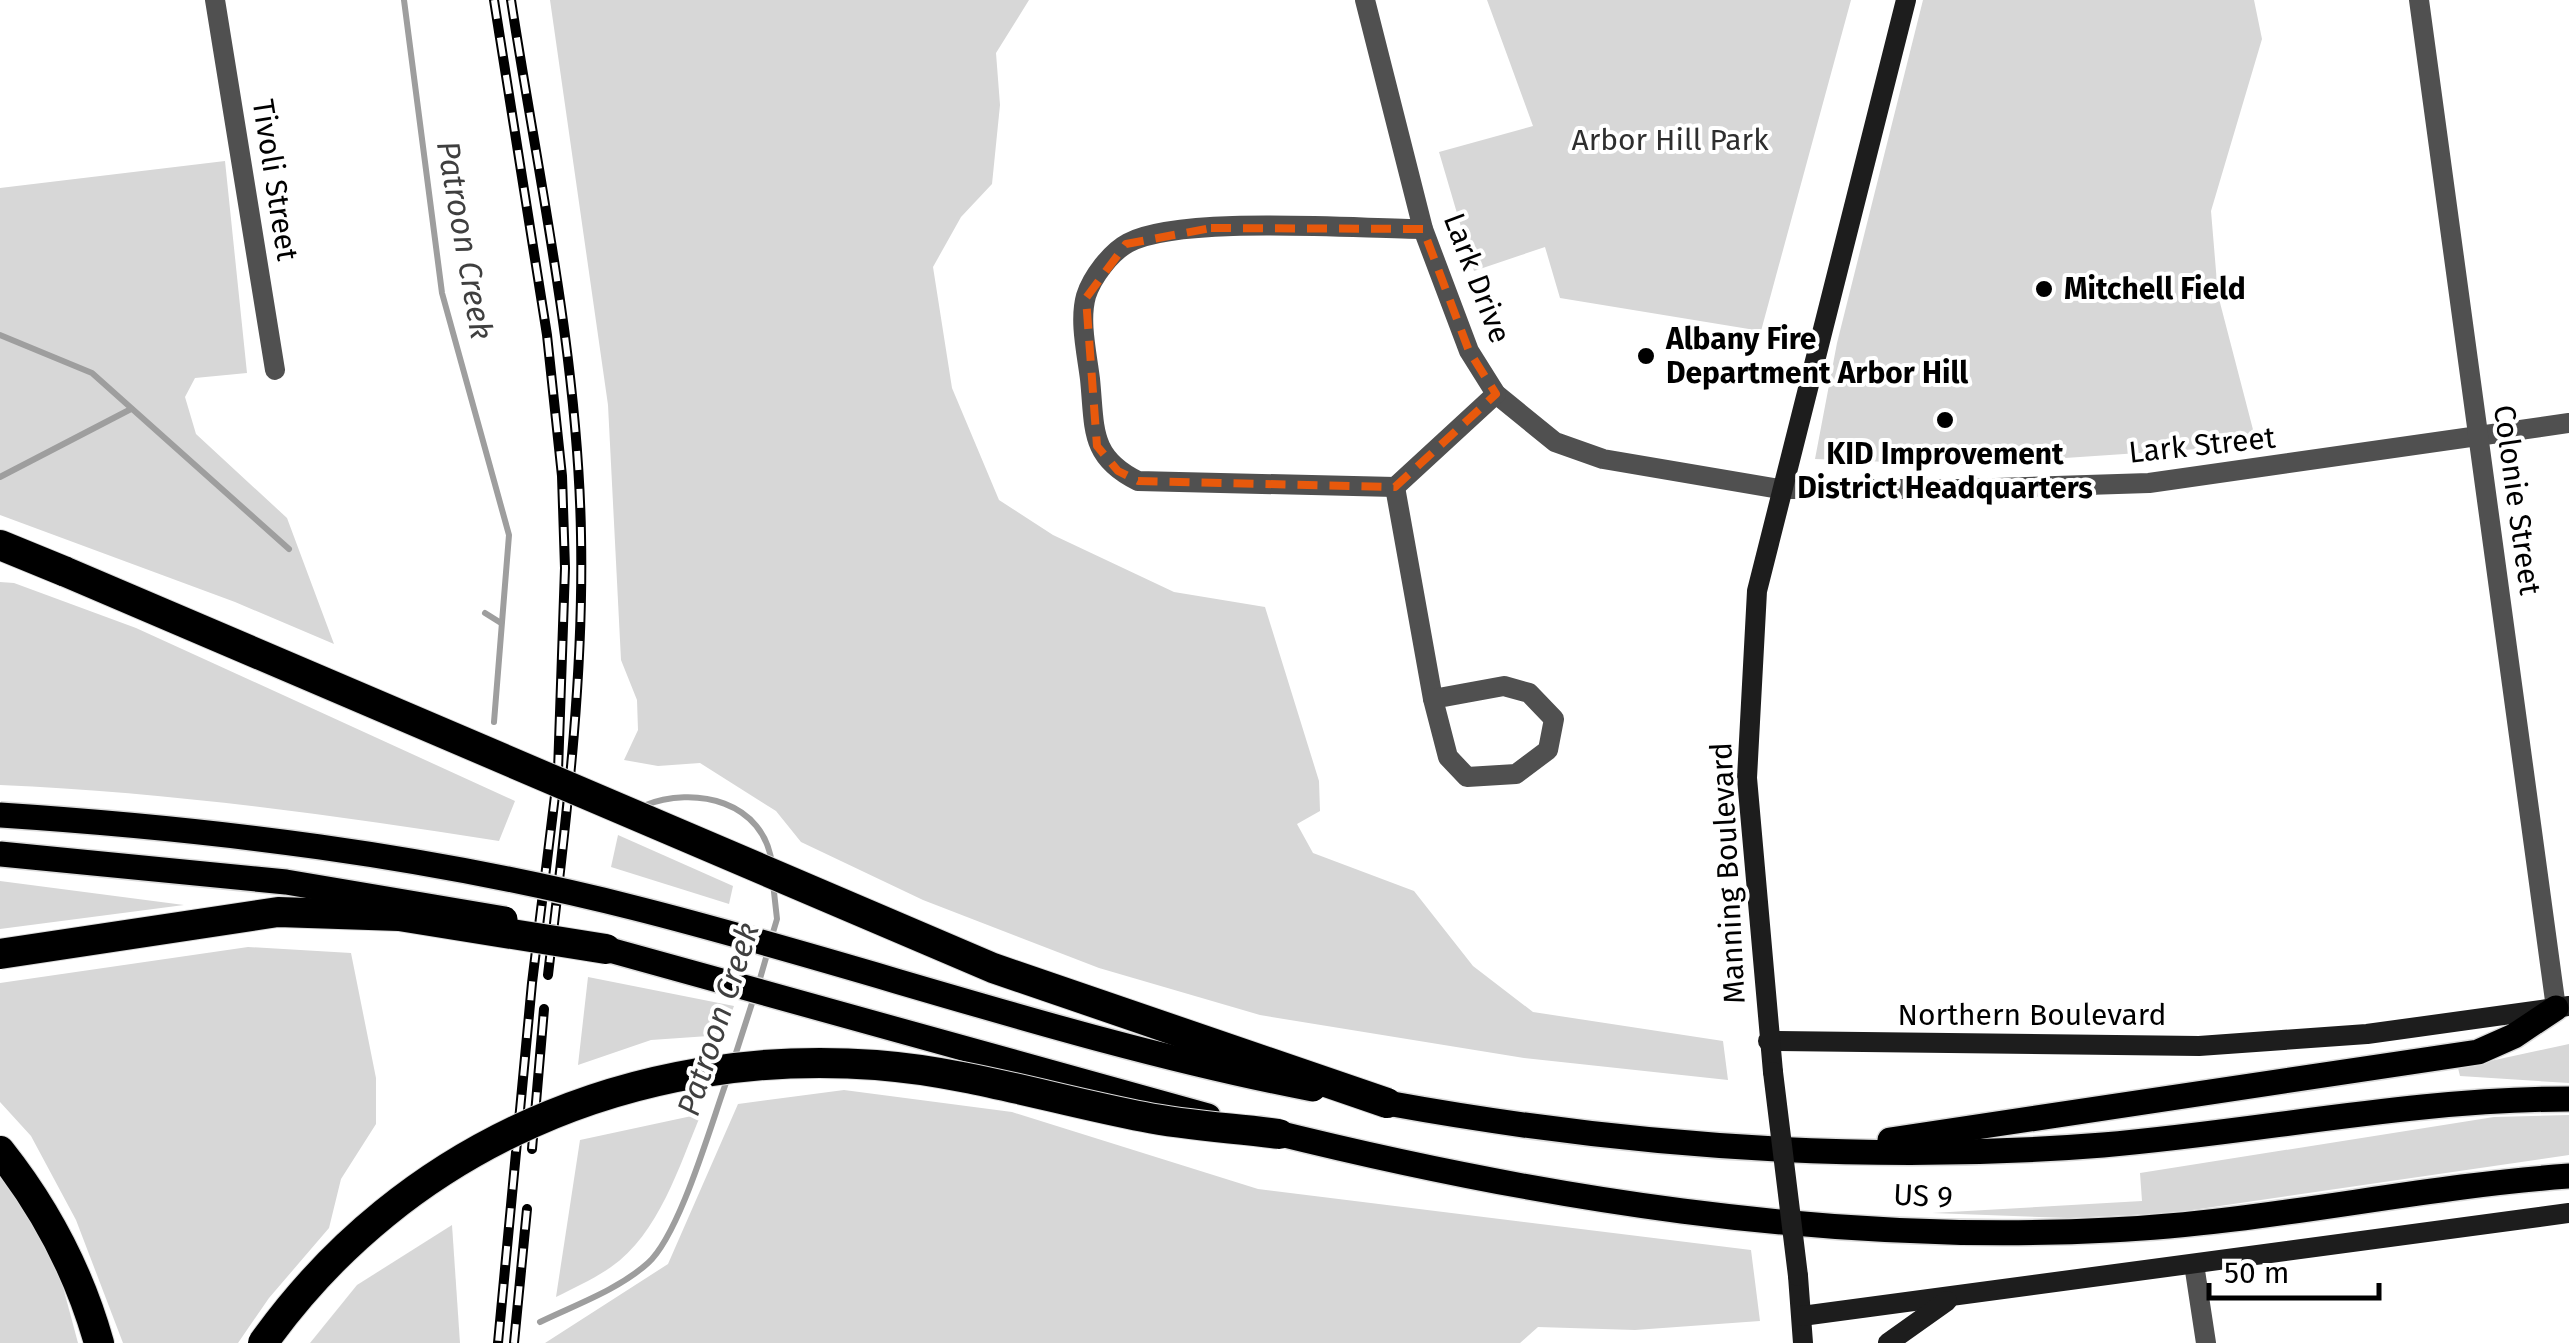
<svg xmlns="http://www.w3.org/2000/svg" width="2569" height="1343" viewBox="0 0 2569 1343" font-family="'Fira Sans',sans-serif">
<rect width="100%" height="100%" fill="#fff"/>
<!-- green -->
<g fill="#d7d7d7">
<polygon points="550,0 1029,0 996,53 1000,105 992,184 961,217 933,267 952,388 999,500 1053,535 1174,592 1265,607 1319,781 1320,811 1297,824 1313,853 1414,891 1473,966 1533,1012 1723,1041 1728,1080 1524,1058 1260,1015 1099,968 923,900 801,842 776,811 700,763 658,766 624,760 638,730 637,700 621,660 608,405"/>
<polygon points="1487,0 1851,0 1761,331 1560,298 1545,247 1474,271 1439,152 1533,126"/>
<polygon points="1923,0 2254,0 2262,39 2211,211 2218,295 2257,445 1961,465 1815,459 1837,343"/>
<polygon points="225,161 247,373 195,378 185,397 196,434 287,518 334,644 235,602 0,515 0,188"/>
<path d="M0,582L14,583L136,628L515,801L499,841C333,815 168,792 0,785Z"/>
<polygon points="618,835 733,886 729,904 611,867"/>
<polygon points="0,881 184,905 0,929"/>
<polygon points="248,947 351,953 376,1078 376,1124 341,1179 329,1228 269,1298 238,1343 123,1343 76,1220 31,1136 0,1102 0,983"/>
<polygon points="588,977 734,1006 723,1035 651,1040 578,1065"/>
<polygon points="2569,1044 2569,1083 2460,1076 2458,1068"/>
<polygon points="844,1090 1012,1112 1258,1189 1751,1250 1760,1321 1635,1330 1538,1327 1520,1343 545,1343 668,1264 738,1104"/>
<path d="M701,1114C679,1166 659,1234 611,1267C594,1279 574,1288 556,1297L580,1140Z"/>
<polygon points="2569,1115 2569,1155 2172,1213 2069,1218 1932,1213 2142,1201 2140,1173 2494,1117"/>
<polygon points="0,1164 59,1272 78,1343 0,1343"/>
<polygon points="452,1225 460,1343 310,1343 357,1285"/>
</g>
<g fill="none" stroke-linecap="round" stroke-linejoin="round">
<!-- stream -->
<g stroke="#9e9e9e" stroke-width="6">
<polyline points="404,0 442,293 509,535 494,722"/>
<polyline points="0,335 92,373 289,549"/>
<polyline points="0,477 131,409"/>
<polyline points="485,613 501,623"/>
<path d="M643,806C695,785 765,801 772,865"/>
<polyline points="771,939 777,919 773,883"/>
<polyline points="759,982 768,951"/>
<polyline points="734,1059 755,994"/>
<path d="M540,1322C575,1305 618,1290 648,1263C680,1234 711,1124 727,1080"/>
</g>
<!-- primary casing -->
<g stroke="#dbdbdb" stroke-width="28">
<g id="primary">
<polyline points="606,949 1208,1116"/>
<path d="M1387,1103C1623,1146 1863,1164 2103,1145C2258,1132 2412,1099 2569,1099"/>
<path d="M1261,1129C1536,1198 1826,1245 2110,1230C2264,1223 2415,1187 2569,1176"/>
<polyline points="1890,1140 2478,1052 2514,1036 2556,1008"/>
</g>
</g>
<!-- highway casing -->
<g stroke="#dbdbdb" stroke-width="32">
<g id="highway">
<polyline points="0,545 66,572"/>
<path d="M0,1151C46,1209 79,1272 99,1343"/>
</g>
</g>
<!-- street -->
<g stroke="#505050" stroke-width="20">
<polyline points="215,0 275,370"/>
<polyline points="1365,0 1423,229 1469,351 1496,394 1555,442 1603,459 1779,489 1965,489 2149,483 2569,423"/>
<polyline points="2419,0 2556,1008"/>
<path d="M1423,229C1357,229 1180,215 1128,243C1111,252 1092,277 1086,296C1079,321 1087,354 1090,379C1095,428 1089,457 1138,481L1395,487L1496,394"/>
<polyline points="1395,487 1433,699"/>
<polygon points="1504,686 1529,693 1554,719 1548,750 1516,774 1467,777 1448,757 1433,699"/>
<polyline points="2194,1264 2206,1343"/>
</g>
<!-- secondary -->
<g stroke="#1d1d1d" stroke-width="20">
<polyline points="1768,1041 2199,1046 2367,1034 2569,1006"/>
<polyline points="1773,1072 1747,778 1757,591 1906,0"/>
<polyline points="1798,1276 1803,1343"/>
<polyline points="1802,1316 2569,1213"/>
<polyline points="1888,1343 1947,1301"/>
</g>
<!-- primary -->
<use href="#primary" stroke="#000" stroke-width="25"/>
<!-- highway -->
<use href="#highway" stroke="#000" stroke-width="30"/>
<!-- rail casing -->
<g stroke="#000" stroke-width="10">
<g id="rail">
<polyline points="494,0 547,335 562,476 565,568 558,771 532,983 498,1343"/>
<path d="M511,0C538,176 578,356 581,535C584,684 565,828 548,975"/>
<polyline points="532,1149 544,1009"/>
<polyline points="514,1343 527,1209"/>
</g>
</g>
<!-- rail -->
<use href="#rail" stroke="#fff" stroke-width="6" stroke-dasharray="19" stroke-linecap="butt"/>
<!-- primary-bridge casing -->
<g stroke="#dbdbdb" stroke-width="28" stroke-linecap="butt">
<g id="primary-bridge">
<path d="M0,815C214,829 426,855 635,908C861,965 1084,1045 1313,1089"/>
<polyline points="0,854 286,882 505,919"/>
</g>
</g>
<!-- highway-bridge casing -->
<g stroke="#dbdbdb" stroke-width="32" stroke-linecap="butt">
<g id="highway-bridge">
<polyline points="66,572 993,968 1387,1103"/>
<polyline points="0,954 278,912 399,916 606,949"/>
<path d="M263,1343C404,1145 635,1047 876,1065C968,1072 1054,1100 1144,1117C1188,1126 1234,1128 1279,1134"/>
</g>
</g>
<!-- secondary-bridge -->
<polyline stroke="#1d1d1d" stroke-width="20" points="1773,1072 1798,1276"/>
<!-- primary-bridge -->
<use href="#primary-bridge" stroke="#000" stroke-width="25"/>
<!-- highway-bridge -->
<use href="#highway-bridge" stroke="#000" stroke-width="30"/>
</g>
<!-- marked area -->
<path fill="none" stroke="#e8590c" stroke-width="8" stroke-dasharray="20 12" stroke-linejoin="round" d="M1211,228L1423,229L1469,351L1496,394L1395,487L1138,481L1118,471L1097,446L1086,298L1126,244Z"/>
<!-- markers -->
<g fill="#000" stroke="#fff" stroke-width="4">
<circle cx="2044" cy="289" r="10"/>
<circle cx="1646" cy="356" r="10"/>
<circle cx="1945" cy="420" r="10"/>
</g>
<g text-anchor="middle" stroke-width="8" stroke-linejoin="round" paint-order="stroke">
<!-- park labels -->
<g font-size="30" fill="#2e2e2e" stroke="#fff">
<text x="1670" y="150">Arbor Hill Park</text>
</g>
<!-- street labels -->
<g font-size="30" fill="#000" stroke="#fff">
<text transform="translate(275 180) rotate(81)" y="10">Tivoli Street</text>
<text transform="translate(1477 278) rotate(69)" y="10">Lark Drive</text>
<text transform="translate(2202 445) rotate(-6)" y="10">Lark Street</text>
<text transform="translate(2517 500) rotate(82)" y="10">Colonie Street</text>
<text transform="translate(1728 873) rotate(-93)" y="10">Manning Boulevard</text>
<text x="2032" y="1025">Northern Boulevard</text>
<text transform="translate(1923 1196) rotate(3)" y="10">US 9</text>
</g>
<!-- poi labels -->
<g font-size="30" font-weight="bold" fill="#000" stroke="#fff" text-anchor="start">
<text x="2064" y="299">Mitchell Field</text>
<text x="1666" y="349">Albany Fire<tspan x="1666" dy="34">Department Arbor Hill</tspan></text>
<text x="1945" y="464" text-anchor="middle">KID Improvement<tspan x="1945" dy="34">District Headquarters</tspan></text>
</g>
<!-- water labels -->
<g font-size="32" font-style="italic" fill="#3f3f3f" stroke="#fff">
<text transform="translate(465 240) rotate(80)" y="11">Patroon Creek</text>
<text transform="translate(718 1019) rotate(-72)" y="11">Patroon Creek</text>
</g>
</g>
<!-- scale -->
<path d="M2209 1283v15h170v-15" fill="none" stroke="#000000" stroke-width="5"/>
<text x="2224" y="1283" font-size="30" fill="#000000" stroke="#ffffff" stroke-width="8" paint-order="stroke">50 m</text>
</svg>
